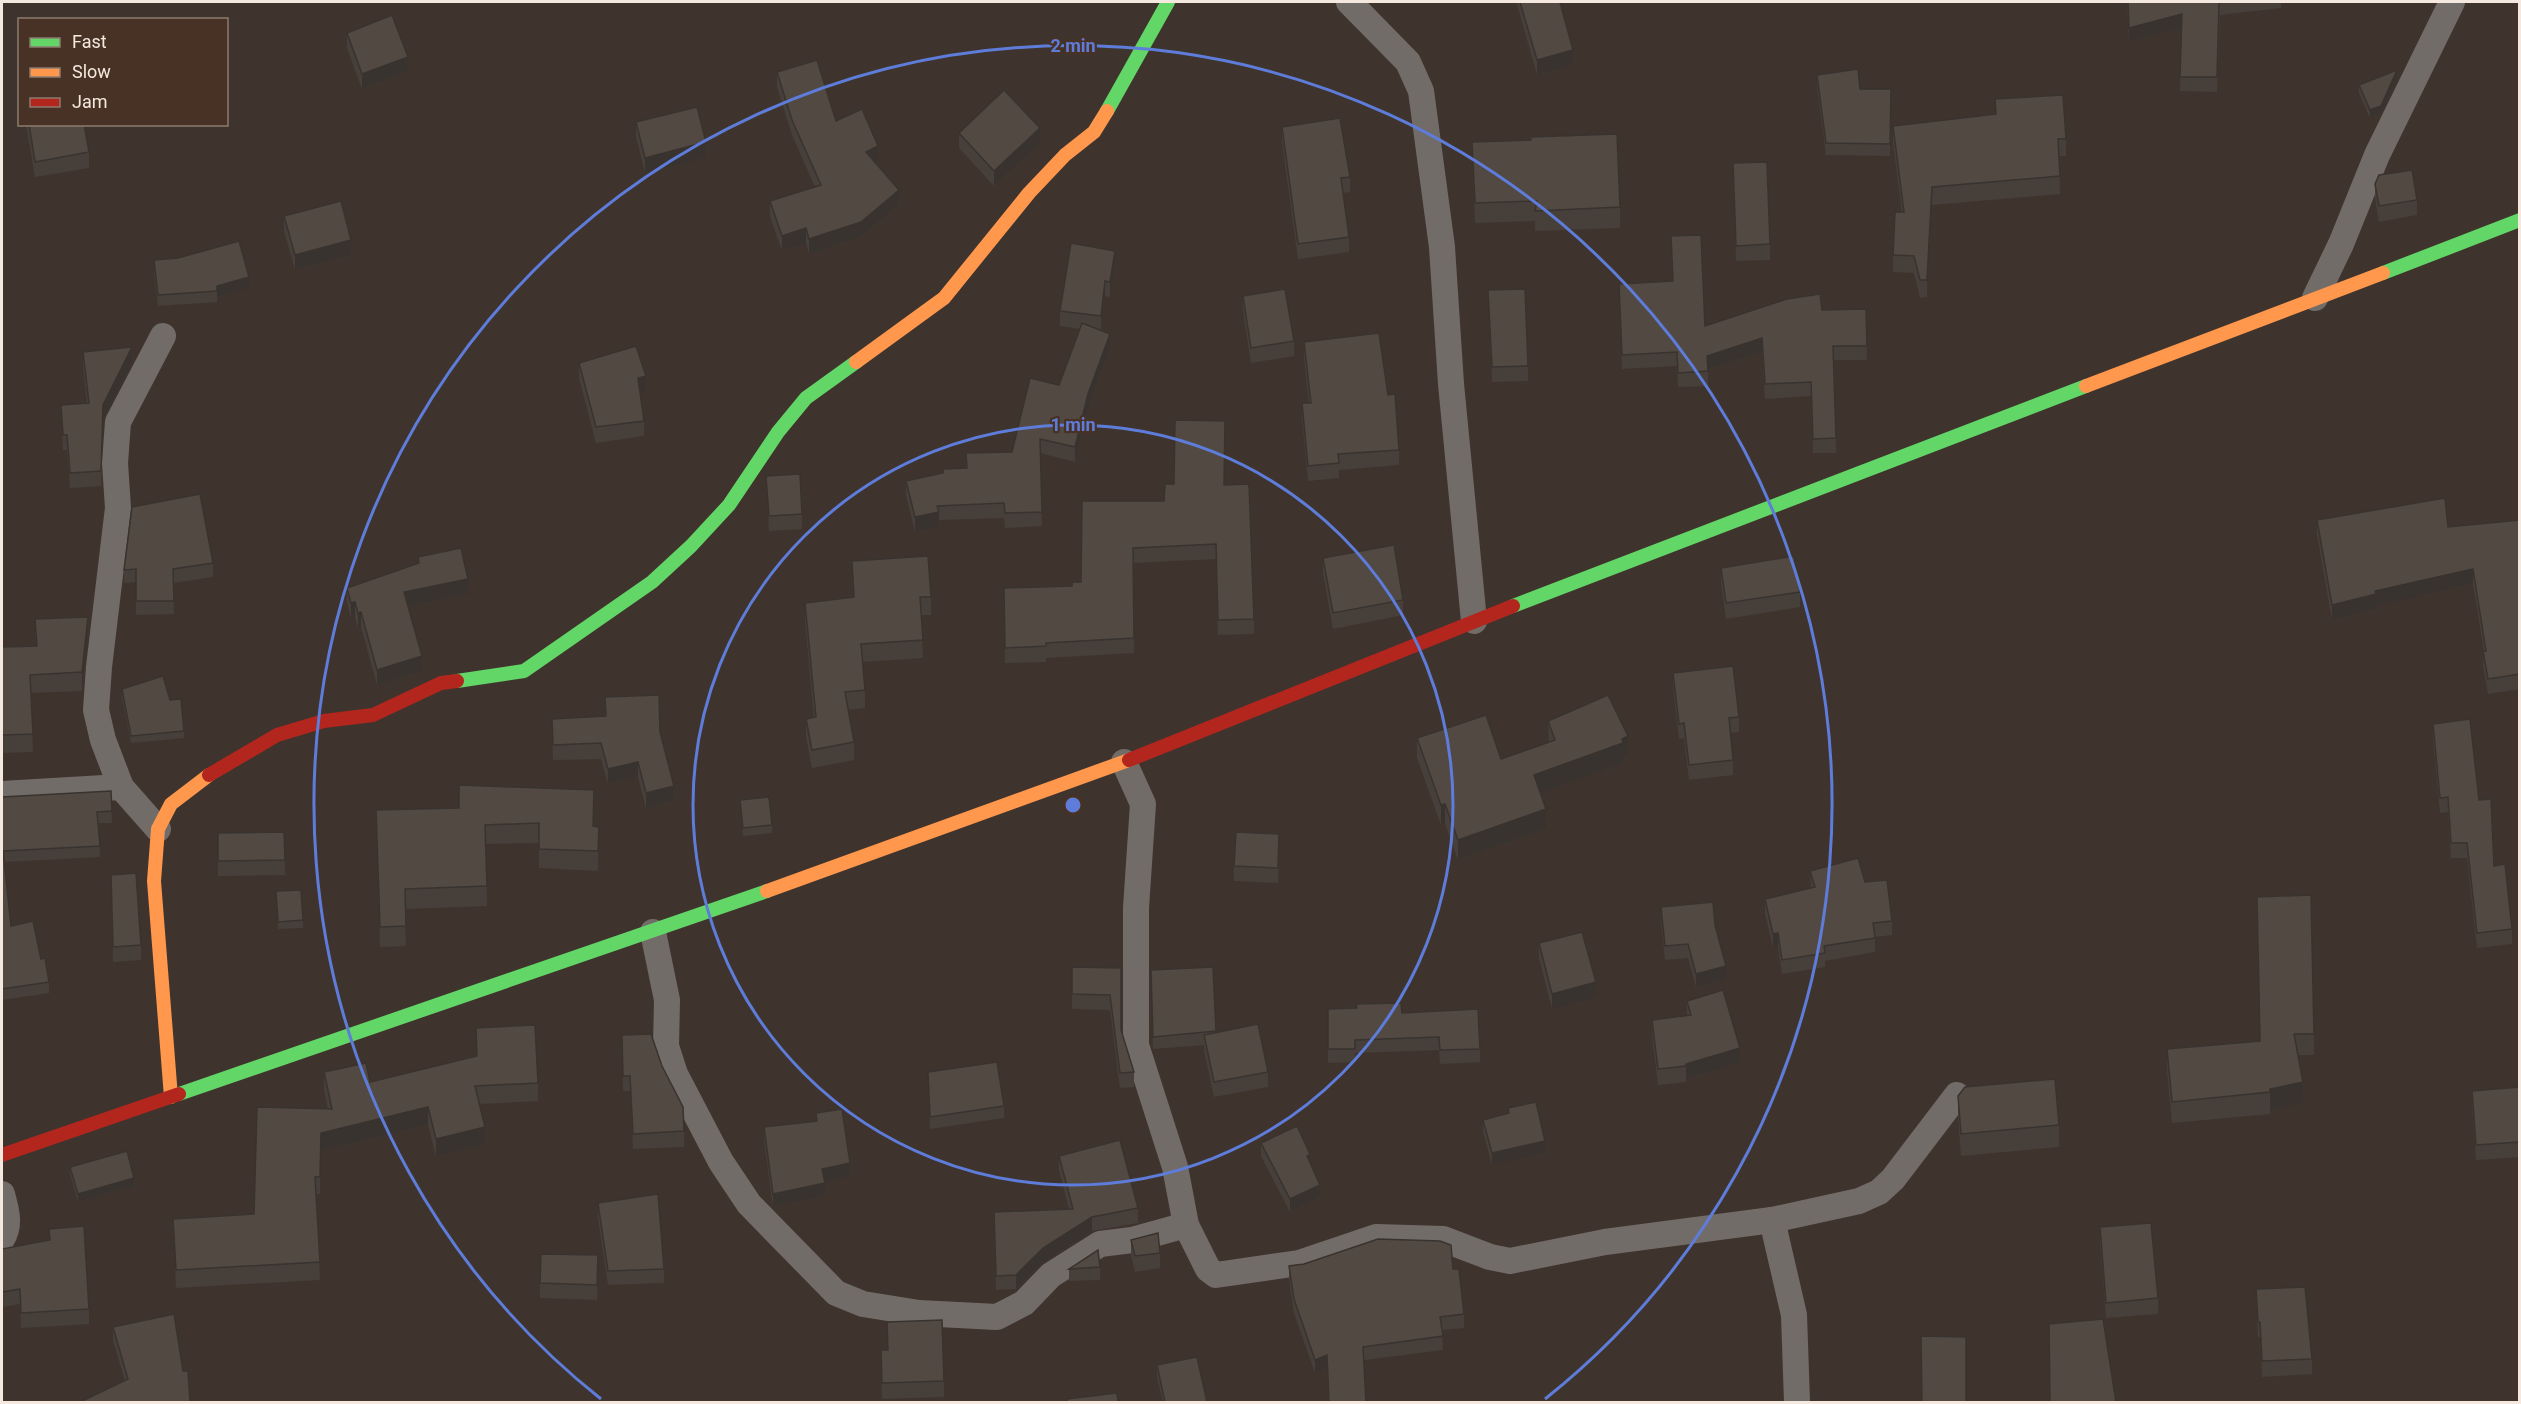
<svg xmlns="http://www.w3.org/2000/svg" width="2521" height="1404" viewBox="0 0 2521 1404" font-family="Roboto,sans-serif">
<rect width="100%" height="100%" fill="#3f342d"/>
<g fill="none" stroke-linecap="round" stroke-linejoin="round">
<!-- street -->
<g stroke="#726c69" stroke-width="26">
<polyline points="1349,2 1408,62 1421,91 1442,247 1451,384 1474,621"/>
<polyline points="2315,298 2341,244 2377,155 2452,2"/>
<polyline points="1124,762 1143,804 1136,908 1136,1045 1175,1167 1186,1225 1208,1269 1216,1275 1299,1263 1376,1237 1443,1239 1490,1257 1510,1261 1605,1242 1772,1220 1859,1201 1879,1192 1893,1179 1957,1095"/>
<polyline points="2,794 121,787"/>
<polyline points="158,829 121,787 103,740 96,710 99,667 118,508 115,463 118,422 163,336"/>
<polyline points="653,932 667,1000 666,1046 675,1074 721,1162 749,1204 836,1293 863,1304 919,1313 997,1317 1024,1303 1051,1275 1100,1244 1132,1240 1186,1225"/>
<path d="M2,1194C6,1209 11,1225 2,1239"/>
<polyline points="1772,1220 1794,1315 1797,1402"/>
</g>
<!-- fast -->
<g stroke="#63d668" stroke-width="14">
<polyline points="1107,111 1168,2"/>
<polyline points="2383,273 2520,220"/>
<polyline points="1513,606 2086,386"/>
<polyline points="457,681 524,671 652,582 691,546 729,505 778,432 806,398 856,362"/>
<polyline points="179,1094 767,891"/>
</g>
<!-- slow -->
<g stroke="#ff974d" stroke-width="14">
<polyline points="856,362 944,298 1029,193 1065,155 1094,132 1107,111"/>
<polyline points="2086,386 2383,273"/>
<polyline points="767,891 1129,760"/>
<polyline points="171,1097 154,881 158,829 171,804 209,775"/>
</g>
<!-- jam -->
<g stroke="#b3261e" stroke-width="14">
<polyline points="1129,760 1513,606"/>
<polyline points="209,775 277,735 324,721 373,715 441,683 457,681"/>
<polyline points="2,1155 179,1094"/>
</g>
</g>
<!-- wall -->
<g fill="#473f3a">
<polygon points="1517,2 1560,2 1573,65 1537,75 1517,4"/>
<polygon points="2127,2 2281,2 2281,8 2220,15 2217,92 2180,91 2181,28 2129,42"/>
<polygon points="347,33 408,72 362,89 347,48"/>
<polygon points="777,72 836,121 878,161 875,163 899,205 861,237 809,254 806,243 782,251 770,216 770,201 815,187 792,135 777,87"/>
<polygon points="1817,75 1860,89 1891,89 1890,156 1826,155 1817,87"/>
<polygon points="2397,78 2381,113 2370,118 2359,93 2359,85"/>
<polygon points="1995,99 2066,139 2066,156 2059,156 2060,194 1932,205 1927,297 1920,298 1914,273 1893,272 1893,255 1902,212 1893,143 1893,126 1995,115"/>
<polygon points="636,122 706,158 645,173 636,137"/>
<polygon points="26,124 84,124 89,152 89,168 35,177"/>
<polygon points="1282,127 1350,177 1350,192 1343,193 1349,237 1349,252 1298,259 1282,142"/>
<polygon points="959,133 1040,144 994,186 959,148"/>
<polygon points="1472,142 1620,207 1620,228 1535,231 1535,221 1475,223"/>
<polygon points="1733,163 1770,244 1770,260 1736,261"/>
<polygon points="2375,184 2417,200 2417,215 2379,222 2375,199"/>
<polygon points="284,216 351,255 295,270 284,231"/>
<polygon points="1671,236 1705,326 1822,310 1866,309 1867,360 1834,360 1836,453 1813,453 1811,396 1765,399 1762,352 1708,370 1708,386 1678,387 1677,366 1622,369 1619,284 1672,281"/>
<polygon points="154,260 249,288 217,297 217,302 158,306 154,272"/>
<polygon points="1115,266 1110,297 1105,296 1101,330 1110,348 1088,409 1075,462 1040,453 1042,526 1005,528 1004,518 939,520 939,527 915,532 906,495 906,481 966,468 966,453 1012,452 1059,385 1080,329 1060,326 1060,311"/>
<polygon points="1488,290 1528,366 1528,381 1492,382"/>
<polygon points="1243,296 1294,341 1294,356 1251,363 1243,311"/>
<polygon points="1304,342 1388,395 1399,450 1399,465 1339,470 1339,478 1308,481 1302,419 1302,403 1309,403 1304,358"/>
<polygon points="83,352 132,362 103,420 101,486 70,488 67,450 63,450 61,405 87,403 83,368"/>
<polygon points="579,363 646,391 640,393 644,421 644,436 596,443 579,378"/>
<polygon points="766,476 802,514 802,529 769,531"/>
<polygon points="1224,485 1254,619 1254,634 1218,635 1216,559 1133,563 1134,653 1046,658 1046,662 1005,663 1004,588 1072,586 1081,582 1164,501"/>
<polygon points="2317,520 2448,527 2520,520 2520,689 2488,694 2483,666 2484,651 2473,584 2376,606 2376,609 2332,620 2317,535"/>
<polygon points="418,557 468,594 408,607 422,671 377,685 361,627 358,628 355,618 351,618 347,603 347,588 418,563"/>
<polygon points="1323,558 1403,600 1403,615 1333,629 1323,573"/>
<polygon points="852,561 931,597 931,615 921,615 923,658 862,662 865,690 865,708 848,710 854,742 854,760 812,768 806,737 806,719 814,718 805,621 805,603 853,598"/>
<polygon points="213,563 213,577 173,583 174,614 136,615 136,582 124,583 124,570"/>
<polygon points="1721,568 1800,592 1800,607 1726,619 1721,583"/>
<polygon points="35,619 88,635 82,691 31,693 33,752 2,753 2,647 36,646"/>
<polygon points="1673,673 1739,717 1739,732 1730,733 1733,760 1733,775 1689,780 1684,738 1679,739 1673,688"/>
<polygon points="122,689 170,700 184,731 184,738 131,743 122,697"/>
<polygon points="605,697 660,732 674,801 646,809 638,777 608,784 601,759 553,760 552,719 605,716"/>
<polygon points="1548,721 1628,756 1623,758 1623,763 1540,792 1546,829 1458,860 1445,824 1441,825 1417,758 1417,738 1501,759 1549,743"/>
<polygon points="2433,724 2479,800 2494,866 2512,929 2512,944 2477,948 2467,858 2451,858 2448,812 2440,813 2433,739"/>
<polygon points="111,791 112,823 98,823 100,857 4,862 11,926 41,959 49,982 49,993 2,1000 2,797"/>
<polygon points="740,800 772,825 772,833 743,836"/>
<polygon points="376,810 594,826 599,846 598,871 539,868 539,843 486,844 487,906 405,909 406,946 380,947"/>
<polygon points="284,832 285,875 218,876 218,833"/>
<polygon points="1279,849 1278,883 1234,881 1234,866"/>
<polygon points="1810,871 1865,882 1892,921 1892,935 1875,937 1875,952 1825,961 1825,967 1782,974 1778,947 1773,948 1765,913 1765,899 1811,888"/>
<polygon points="111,875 141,945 141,960 113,962"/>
<polygon points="276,891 303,920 303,928 278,929"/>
<polygon points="2257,897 2314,1034 2314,1055 2298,1055 2303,1103 2270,1111 2270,1114 2172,1123 2167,1071 2167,1049 2260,1041"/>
<polygon points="1661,907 1715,925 1726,979 1696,987 1688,958 1665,960 1661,920"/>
<polygon points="1539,943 1596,998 1552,1009 1539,958"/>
<polygon points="1072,967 1121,968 1121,1030 1134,1072 1134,1087 1120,1088 1110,1010 1072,1009"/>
<polygon points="1213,967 1216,1033 1268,1072 1268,1087 1214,1097 1204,1050 1204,1045 1153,1049 1151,983"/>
<polygon points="1687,1001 1740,1063 1686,1079 1686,1082 1658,1085 1652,1035 1652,1020 1687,1016"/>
<polygon points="1328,1009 1402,1013 1480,1049 1480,1062 1440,1064 1439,1050 1355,1053 1355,1062 1328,1063"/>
<polygon points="476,1028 538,1083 538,1101 479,1104 485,1145 436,1157 428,1125 321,1151 320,1194 316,1194 320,1280 176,1288 173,1219 254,1214 328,1109 324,1090 324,1072 370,1082 476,1056"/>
<polygon points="622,1035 662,1066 684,1131 684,1147 633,1149 630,1091 623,1091"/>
<polygon points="928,1072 1004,1106 1004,1118 930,1129"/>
<polygon points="2520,1087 2520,1157 2476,1160 2472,1106 2472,1091"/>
<polygon points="1958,1096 2059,1125 2059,1147 1961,1156 1958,1118"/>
<polygon points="1508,1108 1545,1153 1492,1165 1483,1132 1483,1120 1508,1113"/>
<polygon points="816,1113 850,1176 825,1182 825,1196 773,1207 764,1140 764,1127 816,1121"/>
<polygon points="1261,1143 1310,1164 1320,1197 1290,1212 1261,1156"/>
<polygon points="1059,1156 1138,1208 1138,1223 1092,1231 1043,1262 1016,1289 996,1290 994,1212 1069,1209 1059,1170"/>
<polygon points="70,1167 134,1186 78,1202 70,1174"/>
<polygon points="598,1203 664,1269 664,1283 608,1285 598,1218"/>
<polygon points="2100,1227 2158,1298 2158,1314 2106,1318 2100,1243"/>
<polygon points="49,1229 89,1309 89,1324 21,1328 20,1304 2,1307 2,1249 49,1241"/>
<polygon points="1131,1240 1160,1253 1160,1268 1135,1272 1131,1255"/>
<polygon points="1289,1266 1453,1269 1464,1314 1464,1328 1442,1330 1443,1350 1364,1360 1366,1402 1328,1402 1327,1368 1315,1373 1294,1313 1289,1280"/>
<polygon points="1100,1267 1100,1280 1069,1281 1069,1269"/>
<polygon points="598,1271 597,1300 540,1298 540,1283"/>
<polygon points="2256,1289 2312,1359 2312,1374 2262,1377 2260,1337 2258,1337"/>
<polygon points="887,1322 944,1381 944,1397 882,1399 881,1350 888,1350"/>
<polygon points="113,1327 183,1371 125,1381 113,1340"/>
<polygon points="1157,1365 1207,1402 1163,1402 1157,1377"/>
</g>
<!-- shaded-wall -->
<g fill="#39332f">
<polygon points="2182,14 2182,28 2129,42 2129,28"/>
<polygon points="1573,50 1573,65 1537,75 1537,60"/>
<polygon points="408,57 408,72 362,89 362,74"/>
<polygon points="2397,70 2397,78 2381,113 2370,118 2370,110"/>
<polygon points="1040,128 1040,144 994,186 994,171"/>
<polygon points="706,142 706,158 645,173 645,158"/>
<polygon points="878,146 878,161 866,167 866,152"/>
<polygon points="1932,187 1932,205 1927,297 1927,280"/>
<polygon points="899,190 899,205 861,237 809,254 809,239"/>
<polygon points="806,228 806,243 782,251 782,236"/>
<polygon points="351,240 351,255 295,270 295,255"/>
<polygon points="1115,251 1115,266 1110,297 1110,282"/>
<polygon points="249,277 249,288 217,297 217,286"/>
<polygon points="1105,281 1105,296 1101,331 1101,316"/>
<polygon points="1110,334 1110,348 1088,409 1075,462 1075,447 1088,394"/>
<polygon points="1762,338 1762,352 1707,370 1707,356"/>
<polygon points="132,347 132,362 103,420 101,486 103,405"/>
<polygon points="646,376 646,391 638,394 638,378"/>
<polygon points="939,512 939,527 915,532 915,517"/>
<polygon points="2473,569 2473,584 2376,606 2376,609 2332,620 2332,605 2375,591"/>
<polygon points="468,579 468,594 404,608 404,592"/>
<polygon points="355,602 355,618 351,618 351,603"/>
<polygon points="361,612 361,627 358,628 358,613"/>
<polygon points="88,617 88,635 82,691 82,672"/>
<polygon points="422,656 422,671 377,685 377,670"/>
<polygon points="1628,736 1628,756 1623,758 1623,763 1534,795 1534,775"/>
<polygon points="638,762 638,777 608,784 608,769"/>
<polygon points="674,786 674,801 646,809 646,793"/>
<polygon points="1445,804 1445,824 1441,825 1441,805"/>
<polygon points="1546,809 1546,829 1458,860 1458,840"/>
<polygon points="599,827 599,846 598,871 598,851"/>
<polygon points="1778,933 1778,947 1773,948 1773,934"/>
<polygon points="1726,966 1726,979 1696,987 1696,974"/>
<polygon points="1596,982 1596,998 1552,1009 1552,994"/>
<polygon points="1740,1048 1740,1063 1686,1079 1686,1064"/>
<polygon points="2303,1082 2303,1103 2270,1111 2270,1089"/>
<polygon points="428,1107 428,1125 321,1151 320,1194 321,1133"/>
<polygon points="485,1127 485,1145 436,1157 436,1139"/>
<polygon points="1545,1141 1545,1153 1492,1165 1492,1153"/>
<polygon points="1310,1154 1310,1167 1307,1156"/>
<polygon points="850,1163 850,1176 822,1183 822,1169"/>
<polygon points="134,1178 134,1186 78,1202 78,1194"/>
<polygon points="825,1183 825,1196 773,1207 773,1194"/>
<polygon points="1320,1185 1320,1197 1290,1212 1290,1199"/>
<polygon points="1092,1217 1092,1231 1043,1262 1016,1289 1016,1275 1043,1248"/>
<polygon points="1327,1355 1327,1368 1315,1373 1315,1360"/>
</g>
<!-- building -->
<g fill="#524943" stroke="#39332f" stroke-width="1.5">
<polygon points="1520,2 1560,2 1573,50 1537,60"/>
<polygon points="2128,2 2219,2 2217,77 2180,77 2182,14 2129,28"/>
<polygon points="392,15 408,57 362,74 347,33"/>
<polygon points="817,60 836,121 862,109 878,146 866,152 899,190 861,222 809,239 806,228 782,236 770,201 821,185 792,120 777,72"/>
<polygon points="1858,69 1860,89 1891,89 1890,144 1826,143 1817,75"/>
<polygon points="2397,70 2381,106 2370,110 2359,85"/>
<polygon points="1004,90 1040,128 994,171 959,133"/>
<polygon points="2063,95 2066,139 2058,139 2060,176 1932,187 1927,280 1920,280 1914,256 1893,255 1895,212 1904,212 1893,126 1996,114 1995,99"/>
<polygon points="697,107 706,142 645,158 636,122"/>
<polygon points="1340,118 1350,177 1341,178 1349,237 1298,244 1282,127"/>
<polygon points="29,124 84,124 89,152 35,162"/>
<polygon points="1617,134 1620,207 1535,211 1537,201 1475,203 1472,142 1531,140 1530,137"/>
<polygon points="1767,162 1770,244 1736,246 1733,163"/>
<polygon points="2412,170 2417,200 2379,206 2375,184 2379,175"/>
<polygon points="341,201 351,240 295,255 284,216"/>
<polygon points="1701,235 1705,326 1787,299 1820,294 1822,310 1866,309 1867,346 1833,346 1836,438 1813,439 1811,382 1765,384 1762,338 1707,356 1708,371 1678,373 1677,352 1622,355 1619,284 1673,281 1671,236"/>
<polygon points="239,241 249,277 217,286 217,291 158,295 154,260 178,258"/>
<polygon points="1071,243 1115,251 1110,282 1105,281 1101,316 1060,311"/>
<polygon points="1285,289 1294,341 1251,348 1243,296"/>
<polygon points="1525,289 1528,366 1492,367 1488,290"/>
<polygon points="1082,323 1110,334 1088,394 1075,447 1040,439 1042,512 1005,513 1004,503 937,506 939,512 915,517 906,481 943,473 943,469 967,468 966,453 1012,452 1030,378 1059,385"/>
<polygon points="1379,333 1388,395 1395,394 1399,450 1338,454 1339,463 1308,466 1302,403 1311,403 1304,342"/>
<polygon points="636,346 646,376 638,378 644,421 596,427 579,363"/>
<polygon points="132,347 103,405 101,471 70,473 67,435 63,435 61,405 89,403 83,352"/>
<polygon points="1175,420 1225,421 1224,485 1249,484 1254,619 1218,620 1216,544 1133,548 1134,638 1046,643 1046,646 1005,648 1004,588 1072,586 1072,582 1081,582 1082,501 1164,501 1165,484 1174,484"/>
<polygon points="800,474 802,514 769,516 766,476"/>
<polygon points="200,494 213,563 173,569 174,601 136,601 136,569 124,570 132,507"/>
<polygon points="2445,498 2448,527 2520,520 2520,674 2488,679 2483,651 2486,651 2473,569 2375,591 2376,594 2332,605 2317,520"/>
<polygon points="1394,545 1403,600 1333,613 1323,558"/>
<polygon points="461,548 468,579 404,592 422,656 377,670 361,612 358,613 355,602 351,603 347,588 419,563 418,557"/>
<polygon points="928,556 931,597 920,597 923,640 861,644 865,690 845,692 854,742 812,750 806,719 816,717 805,603 854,597 852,561"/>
<polygon points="1794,556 1800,592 1726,603 1721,568"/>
<polygon points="88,617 82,672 30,675 33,734 2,735 2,647 37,646 35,619"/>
<polygon points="1733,666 1739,717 1729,718 1733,760 1689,765 1684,723 1679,724 1673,673"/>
<polygon points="163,676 170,700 181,699 184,731 131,736 122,689"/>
<polygon points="659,695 660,732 674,786 646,793 638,762 608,769 601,743 553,745 552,719 606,716 605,697"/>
<polygon points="1608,695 1628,736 1622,739 1623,743 1534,775 1546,809 1458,840 1445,804 1441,805 1417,738 1486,715 1501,759 1555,740 1548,721"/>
<polygon points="2470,719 2479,800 2491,799 2494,866 2505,864 2512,929 2477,933 2467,843 2451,843 2448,797 2440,798 2433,724"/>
<polygon points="459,785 594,790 593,826 599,827 598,851 539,849 539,823 485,825 487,886 405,889 406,926 380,927 376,810 459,808"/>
<polygon points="111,791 112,811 97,812 100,846 3,851 11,926 33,921 41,959 45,958 49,982 2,989 2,797"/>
<polygon points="769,797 772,825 743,828 740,800"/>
<polygon points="284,832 285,860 218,861 218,833"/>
<polygon points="1236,832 1279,834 1278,868 1234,866"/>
<polygon points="1858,858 1865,882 1887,880 1892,921 1873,923 1875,938 1824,946 1825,953 1782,960 1778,933 1773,934 1765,899 1815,887 1810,871"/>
<polygon points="136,873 141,945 113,947 111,875"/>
<polygon points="301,890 303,920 278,922 276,891"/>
<polygon points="2311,895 2314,1034 2294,1034 2303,1082 2270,1089 2270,1092 2172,1102 2167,1049 2260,1041 2257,897"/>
<polygon points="1713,902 1715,925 1726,966 1696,974 1688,944 1665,946 1661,907"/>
<polygon points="1582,932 1596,982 1552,994 1539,943"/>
<polygon points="1072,967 1121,968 1121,1030 1134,1072 1120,1073 1110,995 1072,994"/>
<polygon points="1213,967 1216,1031 1153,1037 1151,970"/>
<polygon points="1723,990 1740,1048 1686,1064 1686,1066 1658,1069 1652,1020 1691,1015 1687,1001"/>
<polygon points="1401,1003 1402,1013 1478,1009 1480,1049 1440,1050 1439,1037 1355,1040 1355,1049 1328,1049 1328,1009 1357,1008 1356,1004"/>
<polygon points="1258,1024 1268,1072 1214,1082 1204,1035"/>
<polygon points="535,1025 538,1083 475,1086 485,1127 436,1139 428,1107 321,1133 320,1177 315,1177 320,1262 176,1270 173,1219 254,1214 257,1107 332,1109 324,1072 366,1063 370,1082 477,1056 476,1028"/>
<polygon points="651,1034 662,1066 683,1107 684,1131 633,1134 630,1076 623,1076 622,1035"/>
<polygon points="997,1062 1004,1106 930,1117 928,1072"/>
<polygon points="2055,1079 2059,1125 1961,1134 1958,1096 1965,1087"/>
<polygon points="2520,1087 2520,1142 2476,1145 2472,1091"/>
<polygon points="1536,1102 1545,1141 1492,1153 1483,1120 1509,1113 1508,1108"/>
<polygon points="842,1109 850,1163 822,1169 825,1183 773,1194 764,1127 817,1121 816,1113"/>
<polygon points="1297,1126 1310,1154 1307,1156 1320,1185 1290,1199 1261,1143"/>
<polygon points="1120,1140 1138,1208 1092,1217 1043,1248 1016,1275 996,1276 994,1212 1073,1209 1059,1156"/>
<polygon points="127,1151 134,1178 78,1194 70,1167"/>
<polygon points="658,1194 664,1269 608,1271 598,1203"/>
<polygon points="2151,1223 2158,1298 2106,1303 2100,1227"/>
<polygon points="84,1226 89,1309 21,1313 20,1289 2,1292 2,1249 50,1240 49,1229"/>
<polygon points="1158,1233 1160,1253 1135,1256 1131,1240"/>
<polygon points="1378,1239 1440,1241 1451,1245 1453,1269 1459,1269 1464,1314 1440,1317 1443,1336 1363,1347 1366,1402 1329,1402 1327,1355 1315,1360 1294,1299 1289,1266 1304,1264"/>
<polygon points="1098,1250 1100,1267 1069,1269"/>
<polygon points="541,1254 598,1255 597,1285 540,1283"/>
<polygon points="2305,1287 2312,1359 2262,1361 2260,1322 2258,1322 2256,1289"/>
<polygon points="174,1314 183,1371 188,1371 190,1402 80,1402 128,1379 113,1327"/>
<polygon points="2103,1319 2116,1402 2050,1402 2049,1324"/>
<polygon points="942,1320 944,1381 882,1383 881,1350 888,1350 887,1322"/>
<polygon points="1921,1336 1966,1337 1966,1402 1922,1402"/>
<polygon points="1197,1357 1207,1402 1165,1402 1157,1365"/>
<polygon points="1117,1393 1118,1402 1067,1402 1067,1399"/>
</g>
<!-- distance rings -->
<g fill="none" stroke="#5e7cda" stroke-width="3">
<circle cx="1073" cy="805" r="380"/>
<path d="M601 1399A759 759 0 1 1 1545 1399"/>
</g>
<circle cx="1073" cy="805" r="9" fill="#5e7cda" stroke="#473225" stroke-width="3"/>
<g font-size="18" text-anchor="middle" font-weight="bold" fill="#5e7cda" stroke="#473225" stroke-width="4.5" stroke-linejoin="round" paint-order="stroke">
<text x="1073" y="52">2 min</text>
<text x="1073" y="431">1 min</text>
</g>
<!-- border -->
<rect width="2521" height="1404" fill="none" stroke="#f5e8df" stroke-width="6"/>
<!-- legend -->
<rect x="18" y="18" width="210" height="108" fill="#473225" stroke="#8d7b6f" stroke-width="1.5"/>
<rect x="30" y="38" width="30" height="9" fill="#63d668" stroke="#8d7b6f" stroke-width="1.5"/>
<text x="72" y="48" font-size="18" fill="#f5e8df">Fast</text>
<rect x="30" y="68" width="30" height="9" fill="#ff974d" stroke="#8d7b6f" stroke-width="1.5"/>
<text x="72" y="78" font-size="18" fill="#f5e8df">Slow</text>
<rect x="30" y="98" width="30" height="9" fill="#b3261e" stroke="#8d7b6f" stroke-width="1.5"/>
<text x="72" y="108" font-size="18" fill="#f5e8df">Jam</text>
</svg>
